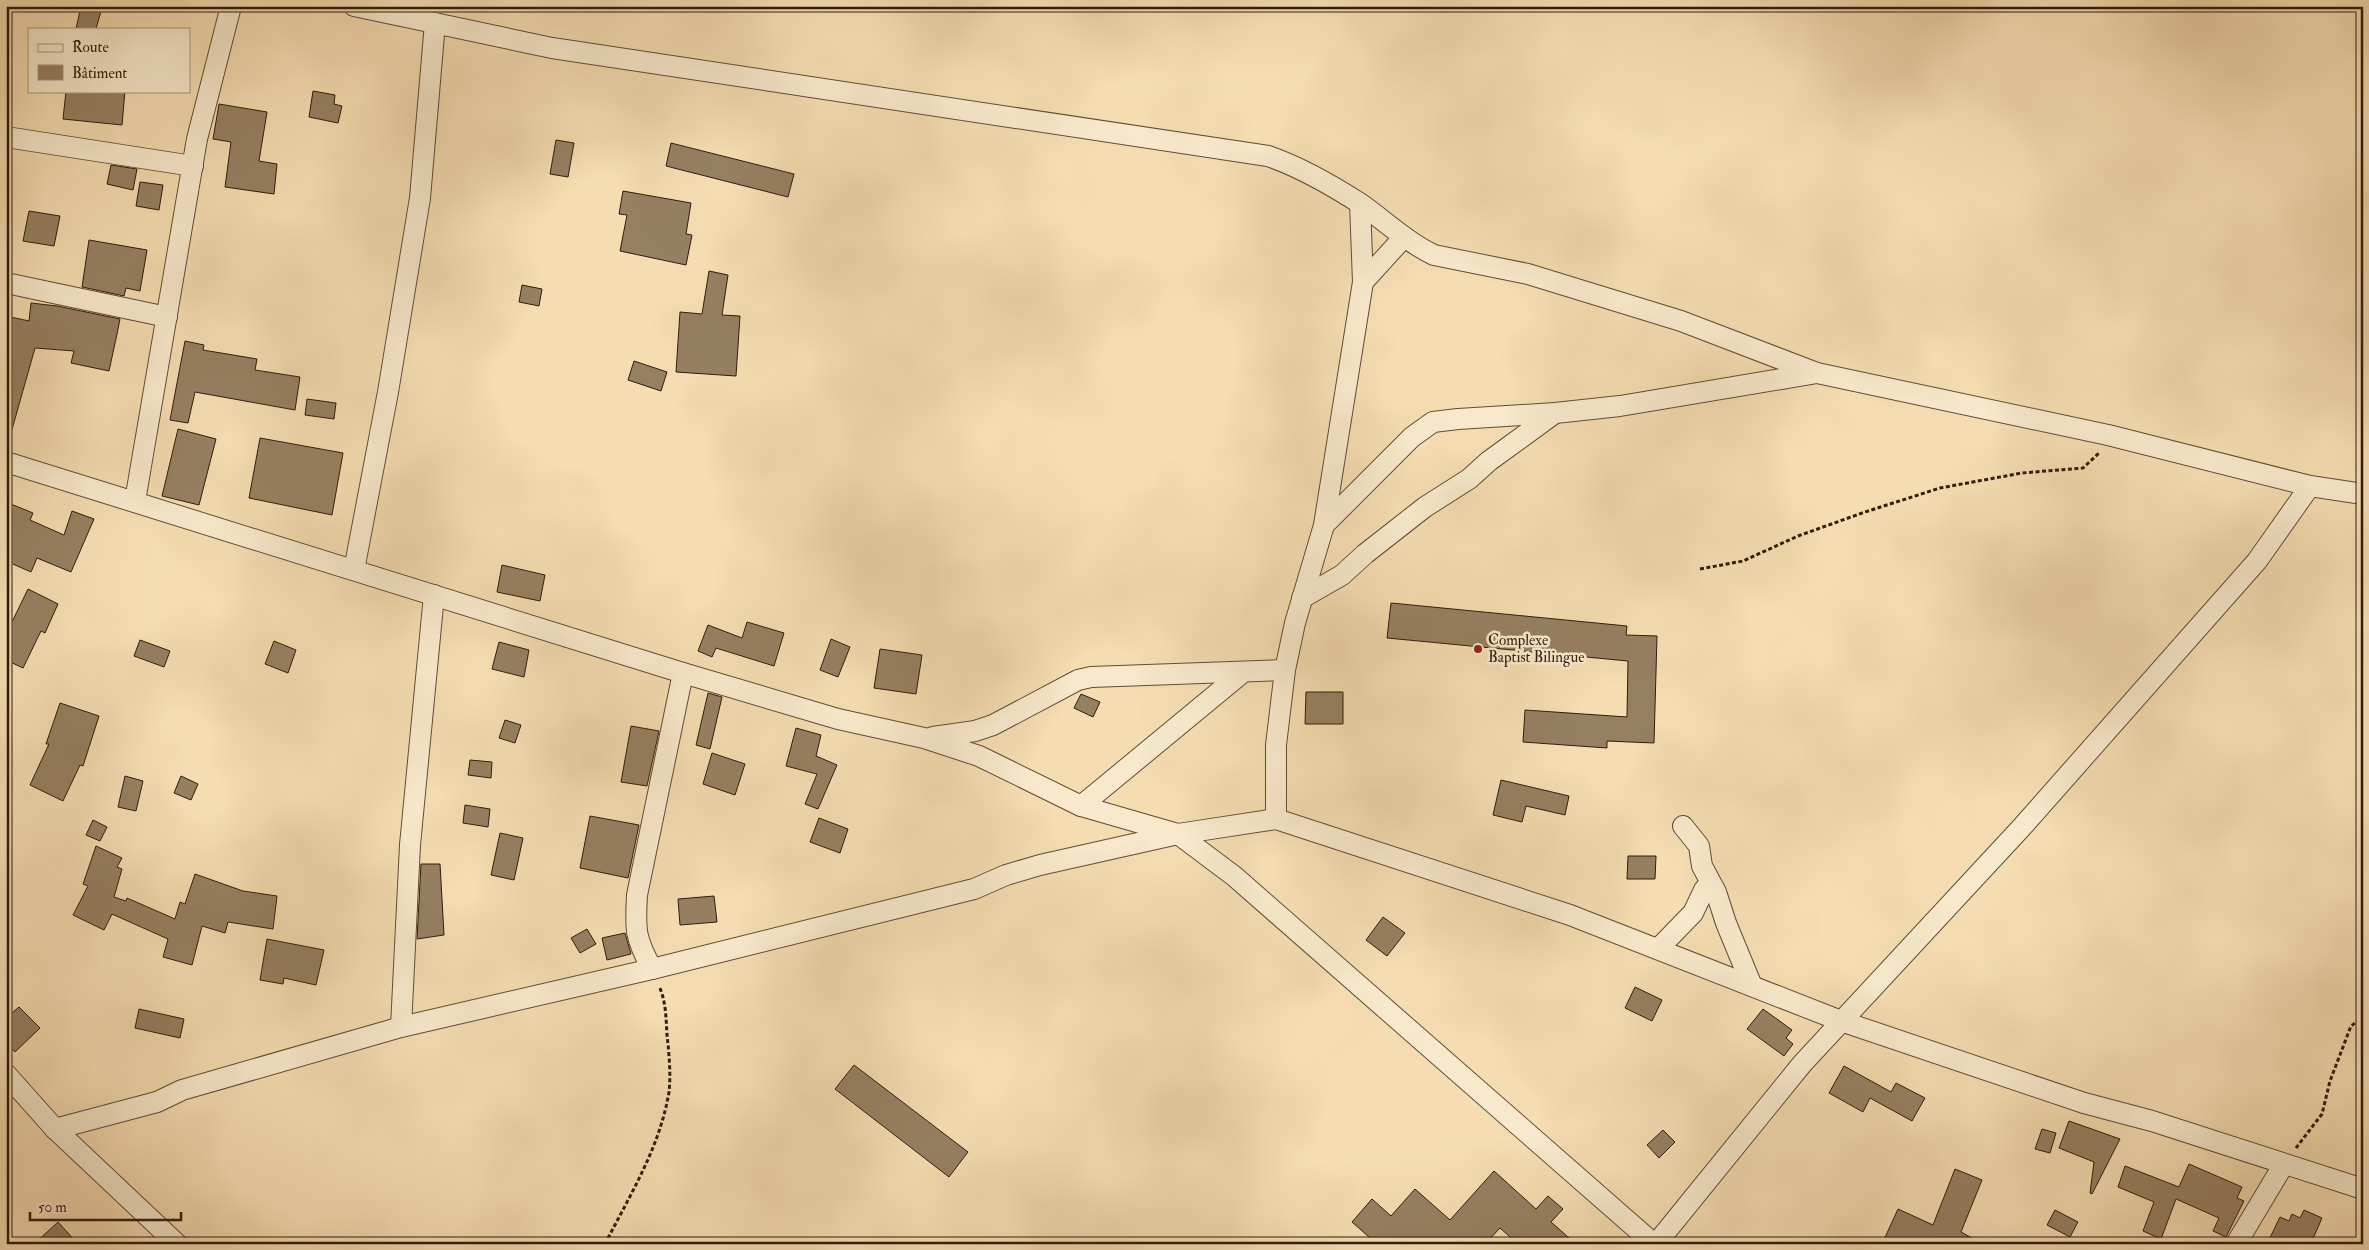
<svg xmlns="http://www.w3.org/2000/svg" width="2369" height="1250" viewBox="0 0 2369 1250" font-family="'IM FELL Double Pica',serif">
<rect width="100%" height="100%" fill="#f5ddb1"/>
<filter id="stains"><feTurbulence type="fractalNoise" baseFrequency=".004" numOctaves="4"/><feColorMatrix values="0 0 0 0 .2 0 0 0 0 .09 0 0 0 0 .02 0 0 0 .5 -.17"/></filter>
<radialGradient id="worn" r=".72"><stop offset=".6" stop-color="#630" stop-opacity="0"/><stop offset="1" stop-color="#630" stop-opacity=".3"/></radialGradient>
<!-- building -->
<g fill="#968062" stroke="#2f1c0c">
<polygon points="81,6 101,11 96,29 76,29"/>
<polygon points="66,91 125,91 122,125 63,119"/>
<polygon points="313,91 335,95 334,104 342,106 338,123 309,117"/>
<polygon points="219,104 267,112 259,161 277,164 274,194 225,187 231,142 213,139"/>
<polygon points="556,140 574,143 568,177 550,174"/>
<polygon points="671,143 794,174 788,197 666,166"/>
<polygon points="111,165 137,169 133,190 107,184"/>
<polygon points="140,182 163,185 159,210 136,206"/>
<polygon points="623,191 691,203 686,234 692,235 686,265 620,251 627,215 619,214"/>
<polygon points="29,211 60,216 54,246 23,241"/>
<polygon points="89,240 147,250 140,291 126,288 124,296 82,287"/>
<polygon points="709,271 728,275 722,315 740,316 736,376 676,372 680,312 702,314"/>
<polygon points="522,285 542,289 539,306 519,302"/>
<polygon points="31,303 57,306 120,319 117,334 109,371 71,363 74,351 35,348 11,433 6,433 6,316 29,321"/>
<polygon points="185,341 204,345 203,350 257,359 255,370 300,377 295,410 195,392 188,423 170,420"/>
<polygon points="634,361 667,372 661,391 628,380"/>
<polygon points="307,399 336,403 334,419 305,415"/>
<polygon points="178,429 216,439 199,505 162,496"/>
<polygon points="260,438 343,453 332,515 249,498"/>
<polygon points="6,502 33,513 30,520 64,535 72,511 94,519 71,572 37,558 31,572 6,561"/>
<polygon points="502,565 545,575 540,601 497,592"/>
<polygon points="28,589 58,604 45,633 41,631 23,668 6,660 6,622 11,624"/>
<polygon points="1391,603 1627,626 1626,635 1657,636 1654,743 1607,741 1607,748 1523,742 1525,710 1627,717 1628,661 1387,638"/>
<polygon points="747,622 784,633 774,666 716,648 712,657 698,651 708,625 742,638"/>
<polygon points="831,639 850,647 838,677 820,670"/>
<polygon points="140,640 170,651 164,667 134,656"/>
<polygon points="274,641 296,650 288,673 265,664"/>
<polygon points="499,642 529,650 524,677 492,669"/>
<polygon points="880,649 922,655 916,694 874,688"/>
<polygon points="1306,692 1343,692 1343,724 1305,724"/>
<polygon points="708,693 722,697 710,749 696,745"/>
<polygon points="1081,694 1100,702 1093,717 1074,708"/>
<polygon points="60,703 99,716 83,766 80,765 63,801 30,785 49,744 46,744"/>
<polygon points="505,720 521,725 515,743 499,738"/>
<polygon points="631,726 659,731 647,786 621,782"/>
<polygon points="796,728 821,735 816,756 837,765 818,809 805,804 817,774 786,766"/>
<polygon points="712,753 745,764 735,795 703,784"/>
<polygon points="470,760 492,762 491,778 468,775"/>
<polygon points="125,776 143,781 136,811 118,807"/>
<polygon points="181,776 198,784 191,800 174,793"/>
<polygon points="1501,780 1569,796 1565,815 1526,806 1522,822 1493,815"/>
<polygon points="465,805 490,809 488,827 463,823"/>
<polygon points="590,816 639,825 628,878 580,868"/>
<polygon points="819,818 848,829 840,853 810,842"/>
<polygon points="93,820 107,827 100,841 86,835"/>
<polygon points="500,833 523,838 514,880 491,875"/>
<polygon points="96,846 122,858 117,867 122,869 114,897 126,901 127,898 175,919 180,902 185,904 195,874 243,891 277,896 273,929 228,922 225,933 202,926 192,965 163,957 168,939 112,914 104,930 73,915 88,886 83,884"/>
<polygon points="1628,856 1656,856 1655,879 1627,879"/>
<polygon points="421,864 440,864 444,935 417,939"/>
<polygon points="714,896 717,922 680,925 678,899"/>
<polygon points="1383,917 1405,933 1387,956 1366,940"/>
<polygon points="587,929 596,944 580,953 571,938"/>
<polygon points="625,933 631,954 607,960 602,938"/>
<polygon points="267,939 324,950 316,985 284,978 283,984 260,980"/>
<polygon points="1635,987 1662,1000 1652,1021 1625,1008"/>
<polygon points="19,1007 40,1028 15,1052 6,1043 6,1018"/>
<polygon points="139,1009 184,1019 180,1038 135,1028"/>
<polygon points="1763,1009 1792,1030 1786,1038 1793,1044 1784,1056 1747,1029"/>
<polygon points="854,1065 968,1152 949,1177 835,1089"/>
<polygon points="1844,1066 1891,1092 1896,1083 1925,1098 1912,1121 1870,1098 1863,1112 1829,1093"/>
<polygon points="2069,1121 2120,1139 2092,1194 2090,1193 2094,1162 2059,1148"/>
<polygon points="2042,1129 2056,1133 2050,1153 2035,1149"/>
<polygon points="1663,1130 1675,1142 1659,1158 1647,1145"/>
<polygon points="2189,1164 2242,1187 2237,1198 2244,1201 2226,1237 2213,1231 2219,1218 2176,1199 2161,1239 2143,1231 2154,1202 2118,1187 2125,1166 2179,1187"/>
<polygon points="1955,1169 1982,1180 1961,1232 1983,1244 1882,1244 1898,1209 1933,1225"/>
<polygon points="1494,1171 1536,1209 1548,1196 1563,1209 1551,1222 1576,1244 1518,1244 1500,1228 1485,1244 1377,1244 1352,1222 1372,1199 1391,1216 1415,1189 1450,1220"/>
<polygon points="2055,1210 2078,1222 2070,1237 2047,1225"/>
<polygon points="2304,1210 2322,1218 2312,1241 2307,1239 2304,1244 2267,1244 2280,1217 2289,1221 2292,1214 2300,1218"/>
<polygon points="58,1222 78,1244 34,1244"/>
</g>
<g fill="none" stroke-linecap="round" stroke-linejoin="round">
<!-- street casing -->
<g stroke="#604c35" stroke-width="22">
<g id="street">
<path d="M354,6L552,48L1268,156C1300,167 1333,186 1361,204C1385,221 1407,242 1434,255L1528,274L1681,321L1817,373L2108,435L2310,486L2363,494"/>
<polyline points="6,137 193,166"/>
<polyline points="1363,282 1404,237"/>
<polyline points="6,283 167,317"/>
<polyline points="6,462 683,673 838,719 924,738 979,756 1081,806 1178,834 1234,876 1654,1244"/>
<polyline points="135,501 197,139 231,6"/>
<polyline points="1324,525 1412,437 1433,422 1458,419 1555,413 1620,406 1817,373"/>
<polyline points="354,570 388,392 420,198 435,23"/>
<polyline points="1302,598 1342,575 1365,554 1425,507 1469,479 1489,461 1555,413"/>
<polyline points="933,737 975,731 993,725 1078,680 1091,677 1285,670"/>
<polyline points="1081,806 1242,673"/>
<polyline points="1276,819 1276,745 1285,670 1295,623 1324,525 1363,282 1360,204"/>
<polyline points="1683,826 1699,846 1702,866 1716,892 1726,923 1752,986"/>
<polyline points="1658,949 1693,913 1704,890 1710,883"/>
<path d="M652,969C635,938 635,930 637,895L683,673"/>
<polyline points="401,1027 410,845 434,595"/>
<polyline points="6,1074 55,1129 177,1244"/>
<polyline points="55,1129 157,1102 182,1090 401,1027 652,969 974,889 1006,875 1040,865 1178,834 1276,819 1570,915 1841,1021 2084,1103 2152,1121 2363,1189"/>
<polyline points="1656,1244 1802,1064 2021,828 2257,561 2310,486"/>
<polyline points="2236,1244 2284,1164"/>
</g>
</g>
<!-- path -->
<g stroke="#2f1c0c" stroke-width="3" stroke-dasharray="4 2.5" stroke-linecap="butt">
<polyline points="1700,569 1743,561 1798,536 1865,512 1940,488 2022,473 2083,468 2099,453"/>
<polyline points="2296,1148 2322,1114 2330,1081 2351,1026 2363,1017"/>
<path d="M605,1244C630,1195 660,1147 669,1092C671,1074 669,1053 667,1035C666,1018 666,1001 659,986"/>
</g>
<!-- street -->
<use href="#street" stroke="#f8e9cc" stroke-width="20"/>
</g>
<!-- markers -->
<circle fill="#8f2418" stroke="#f8e9cc" stroke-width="2" cx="1478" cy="649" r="5"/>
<g text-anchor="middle" stroke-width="5" stroke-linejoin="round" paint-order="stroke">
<!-- poi labels -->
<g font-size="15" fill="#2f1c0c" stroke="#f8e9cc" text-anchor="start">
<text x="1488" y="645">Complexe<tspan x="1488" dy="17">Baptist Bilingue</tspan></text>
</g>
</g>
<!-- margin -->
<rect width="2369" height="1250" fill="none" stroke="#f5ddb1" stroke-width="25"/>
<rect x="8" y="8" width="2354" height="1235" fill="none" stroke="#2f1c0c" stroke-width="2.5"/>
<rect x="12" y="12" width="2344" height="1225" fill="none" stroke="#2f1c0c"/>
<!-- legend -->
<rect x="28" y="28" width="162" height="65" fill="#f8e9cc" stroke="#a8977f"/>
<rect x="38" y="44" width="25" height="8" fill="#f8e9cc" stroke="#a8977f"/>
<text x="72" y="52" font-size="15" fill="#2f1c0c">Route</text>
<rect x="38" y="65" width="25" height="15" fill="#968062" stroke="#a8977f"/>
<text x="72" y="78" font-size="15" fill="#2f1c0c">Bâtiment</text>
<!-- scale -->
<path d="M30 1212v8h151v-8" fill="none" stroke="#2f1c0c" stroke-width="2.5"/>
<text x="38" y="1212" font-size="15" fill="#2f1c0c" stroke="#f8e9cc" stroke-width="4" paint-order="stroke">50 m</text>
<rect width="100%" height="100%" filter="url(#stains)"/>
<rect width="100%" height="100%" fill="url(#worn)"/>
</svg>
